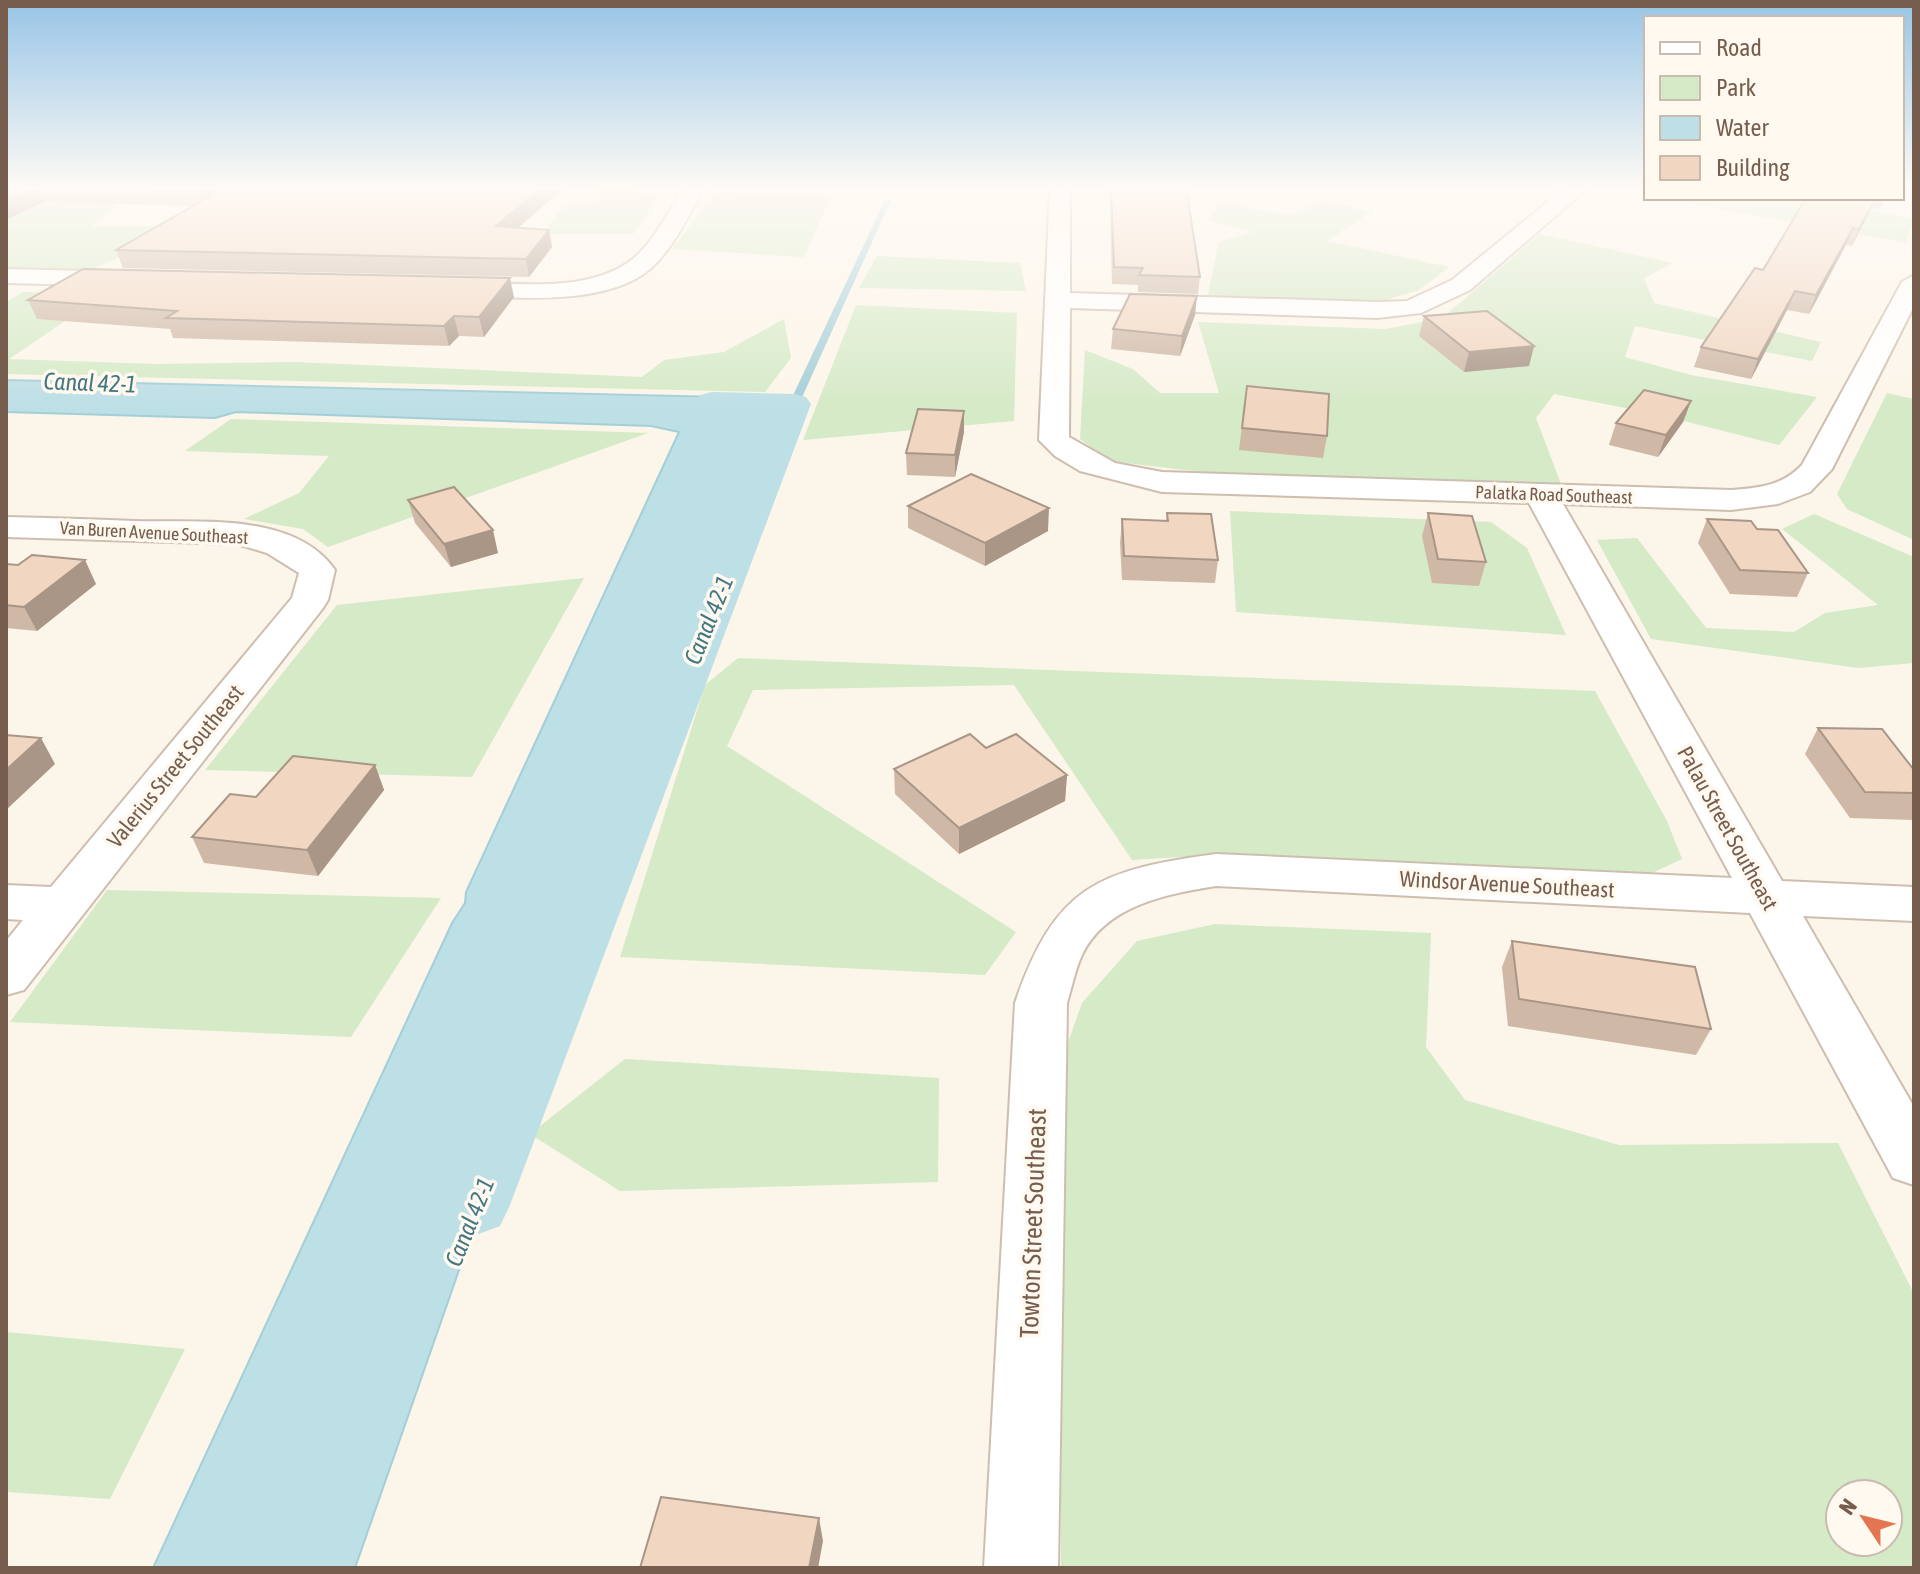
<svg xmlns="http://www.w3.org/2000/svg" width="1920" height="1574" viewBox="0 0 1920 1574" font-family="'Asap Condensed',sans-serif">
<rect width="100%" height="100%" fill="#fcf5e9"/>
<!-- green -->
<g fill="#d5eac7" fill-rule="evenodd">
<polygon points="74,187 138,188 92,226 172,226 124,255 85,272 6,270 6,209 29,210"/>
<polygon points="615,188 659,197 633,234 542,234 564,206 593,203 603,192"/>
<polygon points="714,193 831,195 804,257 672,249"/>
<polygon points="1658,198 1782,198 1914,218 1906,243"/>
<polygon points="1324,200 1372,211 1327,241 1449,267 1419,290 1372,304 1207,299 1219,242 1252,232 1208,220 1218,206 1229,204 1289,215"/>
<polygon points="1540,234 1673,263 1644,278 1654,303 1821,342 1812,361 1635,326 1625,357 1691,375 1817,397 1779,445 1656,414 1554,394 1536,418 1561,484 1202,472 1109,461 1080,439 1085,350 1133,369 1160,393 1219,393 1198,322 1385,329 1442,318"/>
<polygon points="877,256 1020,263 1026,291 859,288"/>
<polygon points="23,292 104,295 9,359 158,364 296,362 642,377 664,360 724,352 784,319 791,358 765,392 6,374 6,302"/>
<polygon points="856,305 1017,313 1014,421 803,440"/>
<polygon points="1887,393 1914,399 1914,540 1847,509 1837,494"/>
<polygon points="231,419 648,433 328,547 303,529 244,519 299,493 329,456 185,451"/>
<polygon points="1230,511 1491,522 1527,548 1566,635 1236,612"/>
<polygon points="1814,514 1914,557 1914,663 1858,668 1651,639 1597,540 1637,538 1706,628 1794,632 1825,613 1878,605 1782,529"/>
<polygon points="584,578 472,777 205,770 337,605"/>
<polygon points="738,658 1595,691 1667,821 1682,859 1652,873 1179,857 1132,860 1014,685 753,690 727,746 1016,932 985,975 620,957 705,685"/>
<polygon points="107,890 441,898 351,1037 10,1022"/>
<path d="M1215,924L1431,933L1426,1047L1465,1100L1619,1145L1838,1143L1914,1294V1568H1061V1062L1082,1003L1137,941ZM1840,1494H1888V1542H1840Z"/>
<polygon points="625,1059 939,1078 938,1182 620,1191 530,1134"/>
<polygon points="6,1332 185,1349 110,1499 6,1492"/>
</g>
<!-- water -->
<polygon fill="#bddfe6" stroke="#a4ced8" stroke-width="2" points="6,380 764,398 783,395 566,965 513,1115 499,1133 502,1147 355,1568 153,1568 452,923 465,903 466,892 679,432 651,426 236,412 215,418 6,412"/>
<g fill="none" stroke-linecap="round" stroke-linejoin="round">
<!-- stream -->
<polygon fill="#a4ced8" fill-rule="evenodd" points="888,198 891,200 799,404 791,406 789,404 885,200"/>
<!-- canal -->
<polygon fill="#bddfe6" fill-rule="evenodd" points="712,392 794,394 806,397 811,404 510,1205 500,1226 476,1235 452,1226 442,1205 773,413 700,409 695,402 700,395"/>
<!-- street casing -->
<g stroke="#cebeaf" stroke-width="4">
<g id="street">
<path d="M684,187H705C689,214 674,248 650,269C604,308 509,297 452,295L440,288L452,281C507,282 588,296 634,258C655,240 669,211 684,187Z"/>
<path d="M1050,187H1070V293L1377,302L1407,301L1452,280L1566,187H1589L1470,290L1421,313L1377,318L1070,308L1069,437L1115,463L1162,472L1731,490C1759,488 1782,486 1802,465L1902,282L1914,275V306L1832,469L1810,492L1778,504L1731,510L1563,504L1782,881L1914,887V921L1803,916L1914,1107V1185L1893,1178L1750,913L1216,886C1167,894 1106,905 1082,955C1075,970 1072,987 1067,1003L1058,1568H984L1015,1003C1055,886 1098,870 1216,854L1732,878L1529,503L1162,492L1080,471L1055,456L1039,440Z"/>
<polygon points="6,269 128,272 140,279 128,286 6,283"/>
<path d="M6,517C49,518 92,519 134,521C196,523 294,511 335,570L328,600L323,608L24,990L6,995V941L23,920L6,919V885L51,887L292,598L299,573L267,553L237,544L6,537Z"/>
</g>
</g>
<!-- street -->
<use href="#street" fill="#fff" fill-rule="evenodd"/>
</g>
<!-- wall -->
<g fill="#cfb8a6">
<polygon points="6,187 565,187 518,228 549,230 552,247 529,277 123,268 116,250 192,206 44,202"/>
<polygon points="1111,187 1200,277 1198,294 1138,292 1138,285 1112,284 1110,200"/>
<polygon points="1806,198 1887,198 1880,209 1872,207 1852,246 1846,245 1809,314 1787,310 1751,379 1694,367 1701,347 1763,270"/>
<polygon points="514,297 484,337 459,336 449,346 173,338 170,329 37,319 28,300"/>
<polygon points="1195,315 1180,356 1111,349 1113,329"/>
<polygon points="1424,316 1534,346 1529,366 1464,372 1419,336"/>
<polygon points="1247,386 1327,436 1323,458 1239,450"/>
<polygon points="1691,401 1683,422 1658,457 1609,445 1616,423"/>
<polygon points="964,411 964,432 955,477 907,475 906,453"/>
<polygon points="408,500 498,553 451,567 415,523"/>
<polygon points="908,506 1048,531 985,566 908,528"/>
<polygon points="1167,513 1218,560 1215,583 1122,580 1120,543 1122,519 1166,521"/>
<polygon points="1428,513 1486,562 1479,586 1432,583 1422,536"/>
<polygon points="1707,519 1757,529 1808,573 1797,597 1730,594 1698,543"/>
<polygon points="6,564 18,565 96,584 37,631 6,628"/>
<polygon points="1818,728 1914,770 1914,820 1850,818 1805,754"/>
<polygon points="986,748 1067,775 1065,801 959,854 895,794 894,769"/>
<polygon points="375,765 384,790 318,876 204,863 192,837"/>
<polygon points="1512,941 1711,1029 1696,1055 1508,1026 1502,967"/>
</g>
<!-- shaded-wall -->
<g fill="#a99687">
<polygon points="36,187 38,187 44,202 6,220 6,201"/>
<polygon points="206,187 234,187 204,207 199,192"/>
<polygon points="542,187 565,187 499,244 496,226"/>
<polygon points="1876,198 1872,207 1852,246 1859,229"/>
<polygon points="1853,228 1846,245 1809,314 1816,295"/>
<polygon points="549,230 552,247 529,277 526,259"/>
<polygon points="510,278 514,297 484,337 479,317"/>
<polygon points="1795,291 1787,310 1751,379 1758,359"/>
<polygon points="1197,296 1195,315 1180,356 1182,336"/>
<polygon points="454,316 459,336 449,346 444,326"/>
<polygon points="1534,346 1529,366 1464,372 1469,352"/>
<polygon points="1691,401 1683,422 1658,457 1666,435"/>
<polygon points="964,411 964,432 955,477 955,455"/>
<polygon points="1049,508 1048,531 985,566 985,543"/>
<polygon points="493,530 498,553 451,567 444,544"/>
<polygon points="85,560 96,584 37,631 24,607"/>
<polygon points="41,738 55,764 6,810 6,770"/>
<polygon points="375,765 384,790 318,876 307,850"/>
<polygon points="1067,775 1065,801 959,854 959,828"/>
<polygon points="819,1518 823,1541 818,1568 809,1568"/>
</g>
<!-- building -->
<g fill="#f1d6c1" stroke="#a99687" stroke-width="2">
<polygon points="6,187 36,187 6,201"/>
<polygon points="58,187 206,187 199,192"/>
<polygon points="226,187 542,187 496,226 549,230 526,259 116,250"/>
<polygon points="1111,187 1186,187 1200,277 1139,275 1143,268 1114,267"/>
<polygon points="1806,198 1876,198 1859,229 1853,228 1816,295 1795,291 1758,359 1701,347 1755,268 1763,270"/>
<polygon points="83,269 510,278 479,317 454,316 444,326 166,318 177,311 28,300"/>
<polygon points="1130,294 1197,296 1182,336 1113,329"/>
<polygon points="1487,311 1534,346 1469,352 1424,316"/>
<polygon points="1247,386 1329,394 1327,436 1242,428"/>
<polygon points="1644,390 1691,401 1666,435 1616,423"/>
<polygon points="918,409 964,411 955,455 906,453"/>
<polygon points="971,474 1049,508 985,543 908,506"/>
<polygon points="454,487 493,530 444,544 408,500"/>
<polygon points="1167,513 1211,514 1218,560 1124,556 1122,519 1168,521"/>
<polygon points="1428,513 1472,516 1486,562 1438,559"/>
<polygon points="1707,519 1751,521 1757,529 1778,530 1808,573 1740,570"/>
<polygon points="32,555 85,560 24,607 6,605 6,564 18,565"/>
<polygon points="1818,728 1882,729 1914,770 1914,793 1865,792"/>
<polygon points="970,734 986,748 1016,734 1067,775 959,828 894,769"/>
<polygon points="6,735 41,738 6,770"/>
<polygon points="293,756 375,765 307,850 192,837 230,794 256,797"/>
<polygon points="1512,941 1695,967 1711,1029 1519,999"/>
<polygon points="661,1497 819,1518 809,1568 640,1568"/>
</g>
<!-- sky -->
<linearGradient id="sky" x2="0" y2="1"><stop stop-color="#97c5e7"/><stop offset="0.46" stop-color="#fefaf5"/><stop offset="1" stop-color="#fefaf5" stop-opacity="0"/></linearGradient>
<rect width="1920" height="408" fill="url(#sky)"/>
<g text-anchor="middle" stroke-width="7" stroke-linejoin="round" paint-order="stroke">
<!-- far-street labels -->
<g font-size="18" fill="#775d4d" stroke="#fff9f0">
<text transform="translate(1554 495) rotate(2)" y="6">Palatka Road Southeast</text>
<text transform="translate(154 533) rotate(3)" y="6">Van Buren Avenue Southeast</text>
</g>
<!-- street labels -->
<g font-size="22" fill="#775d4d" stroke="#fff9f0">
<text transform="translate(175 766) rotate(-51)" y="8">Valerius Street Southeast</text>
<text transform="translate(1728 828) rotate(61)" y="8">Palau Street Southeast</text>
<text transform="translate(1507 884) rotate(3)" y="8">Windsor Avenue Southeast</text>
</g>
<!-- water labels -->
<g font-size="24" font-style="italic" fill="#437783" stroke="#fff9f0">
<text transform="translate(90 383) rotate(2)" y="8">Canal 42-1</text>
<text transform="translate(709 620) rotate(-68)" y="8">Canal 42-1</text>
<text transform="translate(470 1222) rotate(-68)" y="8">Canal 42-1</text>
</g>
<!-- near-street labels -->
<g font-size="26" fill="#775d4d" stroke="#fff9f0">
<text transform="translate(1033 1223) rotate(-88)" y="9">Towton Street Southeast</text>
</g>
</g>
<!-- border -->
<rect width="1920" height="1574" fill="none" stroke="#775d4d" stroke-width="16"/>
<!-- legend -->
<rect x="1644" y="16" width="260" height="184" fill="#fff9f0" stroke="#c9bbaf" stroke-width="2"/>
<rect x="1660" y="42" width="40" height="12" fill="#ffffff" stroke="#c9bbaf" stroke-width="2"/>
<text x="1716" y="56" font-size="24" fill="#775d4d">Road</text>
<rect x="1660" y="76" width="40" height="24" fill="#d5eac7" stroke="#c9bbaf" stroke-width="2"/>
<text x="1716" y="96" font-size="24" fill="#775d4d">Park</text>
<rect x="1660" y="116" width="40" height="24" fill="#bddfe6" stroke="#c9bbaf" stroke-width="2"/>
<text x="1716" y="136" font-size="24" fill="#775d4d">Water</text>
<rect x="1660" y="156" width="40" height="24" fill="#f1d6c1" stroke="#c9bbaf" stroke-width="2"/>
<text x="1716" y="176" font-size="24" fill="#775d4d">Building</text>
<!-- north arrow -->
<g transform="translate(1864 1518) rotate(305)"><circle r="38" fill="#fff9f0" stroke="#c9bbaf" stroke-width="2"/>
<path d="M0-6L14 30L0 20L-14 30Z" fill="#e37651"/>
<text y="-12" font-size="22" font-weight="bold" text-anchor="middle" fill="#775d4d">N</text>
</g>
</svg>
